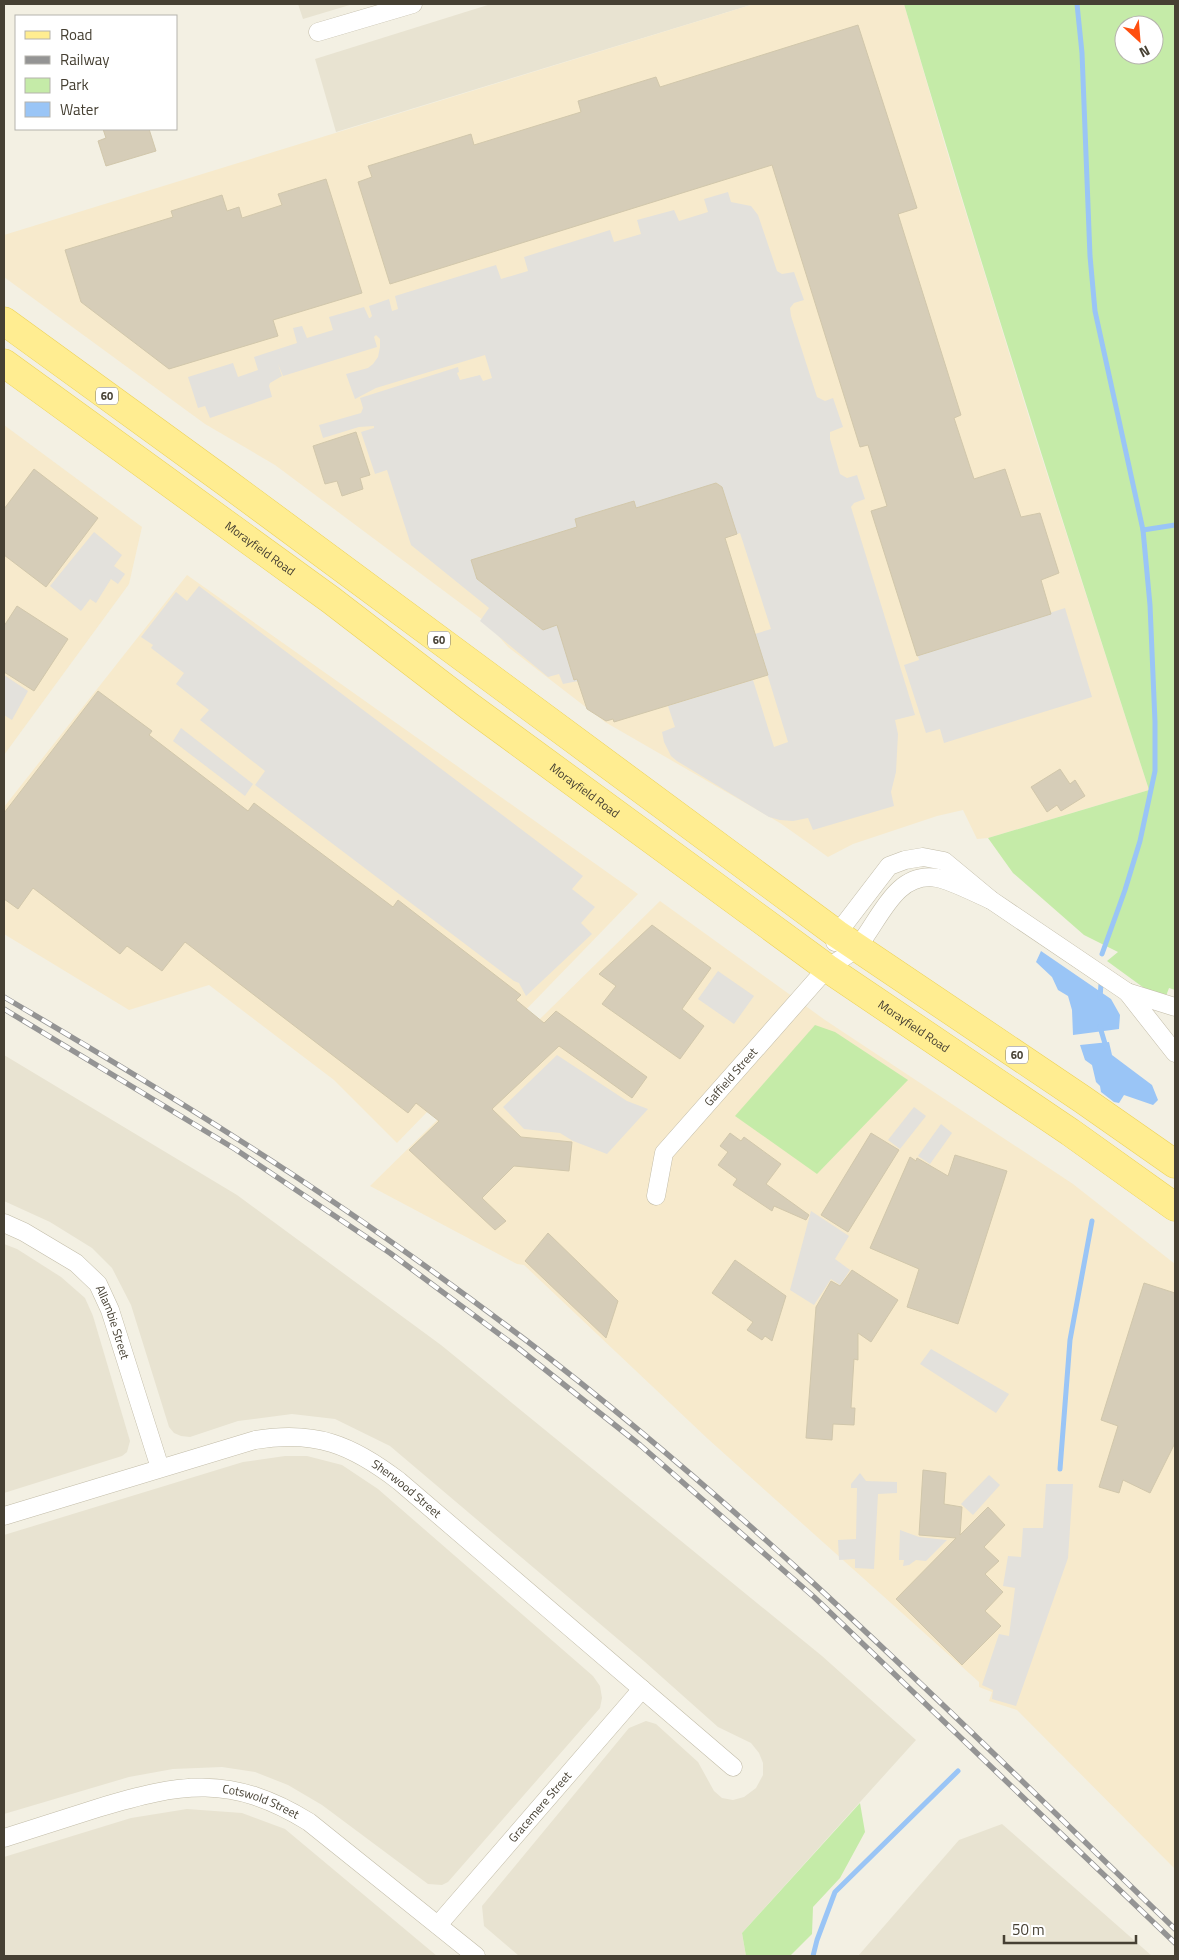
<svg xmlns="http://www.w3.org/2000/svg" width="1179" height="1960" viewBox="0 0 1179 1960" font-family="'Titillium Web',sans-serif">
<rect width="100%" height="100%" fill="#f3f0e3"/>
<!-- residential -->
<g fill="#e8e3d1">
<polygon points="298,4 353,4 303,19"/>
<polygon points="491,4 754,4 336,132 315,59"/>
<polygon points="4,1055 237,1195 441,1345 822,1656 916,1740 742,1933 746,1956 519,1956 484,1926 482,1906 629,1728 646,1721 656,1724 698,1762 714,1791 722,1798 733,1800 744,1797 756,1788 763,1775 763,1763 759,1753 751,1743 718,1727 645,1662 390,1446 335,1419 292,1414 238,1421 190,1437 181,1436 174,1433 169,1427 131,1305 112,1268 92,1248 50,1222 4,1201"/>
<polygon points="4,1244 17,1249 61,1277 85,1298 93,1316 130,1441 127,1452 122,1456 4,1493"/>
<polygon points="285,1456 307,1456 342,1465 378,1489 593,1676 600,1686 602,1698 600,1708 448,1882 442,1885 428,1884 322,1805 288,1785 255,1772 222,1767 173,1769 129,1777 4,1814 4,1535 243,1462"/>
<polygon points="187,1809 242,1813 285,1829 437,1956 4,1956 4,1857 131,1818"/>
<polygon points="1002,1824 1152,1956 858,1956 959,1840"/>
</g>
<!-- commercial -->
<g fill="#f7eacc">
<polygon points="754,4 904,4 945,145 1031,424 1149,790 988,838 977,839 963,810 937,816 853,844 828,857 780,823 605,722 508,647 487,623 275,465 205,424 4,277 4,235"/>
<polygon points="4,425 142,527 129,584 4,755"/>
<polygon points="187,575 638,894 397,1143 334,1080 209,985 129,1010 4,934 4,807"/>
<polygon points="660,901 825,1020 1073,1184 1175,1264 1175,1869 1017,1710 989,1701 992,1692 979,1687 979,1682 708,1439 524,1265 517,1264 370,1186"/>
</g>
<!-- green -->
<g fill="#c5eba8" fill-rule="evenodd">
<path d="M904,4H1175V990L1169,988L1166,996L1144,988L1107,961L1118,952L1084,935L1013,873L988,838L1149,790C1065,529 981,267 904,4ZM1124,25H1154V55H1124Z"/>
<polygon points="815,1025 835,1032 908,1080 817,1174 735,1116"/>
<polygon points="860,1803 865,1832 840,1878 813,1907 812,1934 790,1956 746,1956 742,1933"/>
</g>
<!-- parking -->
<g fill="#e3e1dc">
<polygon points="728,192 731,202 751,206 758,215 777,271 782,274 794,272 804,300 794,303 790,308 791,316 817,397 825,401 833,398 843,427 830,432 830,439 840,474 847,478 857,475 865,499 854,503 851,507 915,715 895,720 898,734 896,772 891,792 894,806 813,830 808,818 793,821 780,820 769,817 677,761 671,756 664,742 662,732 675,727 668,706 753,680 774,747 788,742 755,634 771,629 740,533 737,534 722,487 717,483 636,508 634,501 575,519 577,527 471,560 477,579 541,629 557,625 578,681 563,684 559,674 548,677 480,621 489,608 411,545 387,470 375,474 361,432 374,428 374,426 359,427 323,438 319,425 361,413 363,408 360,398 458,367 459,372 457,373 460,380 480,375 483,381 492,378 485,355 376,388 355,399 346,374 368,368 373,364 378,357 380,347 380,339 376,335 374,337 377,347 283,376 278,364 282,376 270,383 269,386 272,397 210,418 205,406 198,408 188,377 233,363 238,377 258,370 254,357 297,343 293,328 302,326 307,338 333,330 329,317 364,307 369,318 370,318 372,316 369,306 389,299 392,311 398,309 395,296 496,265 501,279 528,271 524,257 610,230 614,242 641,234 637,220 674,210 679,221 708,212 704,199"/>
<polygon points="94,532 122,555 114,566 125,574 118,584 111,579 96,603 90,599 81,611 50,586"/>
<polygon points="199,586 583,876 572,889 595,907 581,923 592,934 526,996 519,983 514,981 255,785 265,771 200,720 209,710 176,684 184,673 151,648 153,645 141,637 176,592 187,601"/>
<polygon points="1065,608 1092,697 944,743 940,729 926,733 904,665 919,660 918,656"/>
<polygon points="4,675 28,691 12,720 4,715"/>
<polygon points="181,728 253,784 245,796 173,741"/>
<polygon points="718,971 754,996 734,1024 698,999"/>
<polygon points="557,1055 627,1101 648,1109 607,1154 573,1141 560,1133 524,1129 503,1107"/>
<polygon points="914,1107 926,1116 900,1149 888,1140"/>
<polygon points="941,1124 952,1133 930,1164 918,1156"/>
<polygon points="811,1211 849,1236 835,1259 850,1270 840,1285 831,1279 814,1305 790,1290"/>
<polygon points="931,1349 1009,1394 996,1413 920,1364"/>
<polygon points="860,1473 866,1481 897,1482 897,1493 878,1494 874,1569 855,1568 855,1559 839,1560 838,1540 856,1539 857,1488 851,1488 851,1484"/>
<polygon points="989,1475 1000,1485 973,1515 961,1504"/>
<polygon points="1046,1484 1073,1484 1068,1558 1016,1706 992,1699 993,1690 982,1685 999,1634 1009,1636 1015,1588 1003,1586 1008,1556 1021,1557 1023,1528 1043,1528"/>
<polygon points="900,1530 919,1537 947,1540 926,1561 916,1560 909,1565 903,1566 904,1560 899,1560"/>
</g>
<!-- water -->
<g fill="#9ac5f6">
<polygon points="1041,951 1111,999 1120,1015 1119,1029 1073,1035 1072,1010 1068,996 1058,990 1052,977 1036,962"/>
<polygon points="1109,1042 1112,1055 1152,1085 1158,1100 1153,1105 1124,1095 1119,1103 1114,1102 1101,1092 1100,1086 1096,1082 1092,1065 1085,1060 1080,1045"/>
</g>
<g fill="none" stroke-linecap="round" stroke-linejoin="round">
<!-- stream -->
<g stroke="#9ac5f6" stroke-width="5">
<polyline points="1077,4 1082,53 1090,256 1095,311 1143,530 1150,605 1155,722 1155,771 1140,841 1125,890 1102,954"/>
<polyline points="1143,530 1175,525"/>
<polyline points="1100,998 1101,984"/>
<polyline points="1100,1027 1106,1047"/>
<polyline points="1060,1469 1070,1340 1092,1221"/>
<polyline points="813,1956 817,1940 835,1892 958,1771"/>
</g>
</g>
<!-- building -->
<g fill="#d6cdb8" stroke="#d1c7ab">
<polygon points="858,25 917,208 898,214 961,415 954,418 974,479 1005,469 1021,517 1040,513 1059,573 1041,580 1051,614 917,656 871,511 887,506 868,445 860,447 772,165 390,284 358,182 372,177 368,166 471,134 474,145 581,112 578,101 656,77 660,87"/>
<polygon points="103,129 149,129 156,151 106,166 98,141 106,138"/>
<polygon points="326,179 362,293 273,320 278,336 169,369 81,302 65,250 173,217 171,211 222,195 227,211 239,207 242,218 282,205 278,194"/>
<polygon points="356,432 370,475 360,478 363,489 342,496 337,481 325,484 313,446"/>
<polygon points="34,469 98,518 46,587 4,555 4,509"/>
<polygon points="716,483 722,487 737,534 725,538 768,675 614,722 613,719 606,721 587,709 577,679 574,680 557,625 543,630 477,579 471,560 577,527 575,519 634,501 636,508"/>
<polygon points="17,606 68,639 34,691 4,672 4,626"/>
<polygon points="98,691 152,731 149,735 248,811 254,803 393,907 398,900 521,995 516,1000 544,1023 556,1011 647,1077 632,1098 559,1046 492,1109 521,1137 572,1142 569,1171 514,1166 482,1198 506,1221 495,1230 409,1150 439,1121 416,1103 408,1113 185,942 162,971 127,946 120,954 33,888 18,909 4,899 4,813"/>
<polygon points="1060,769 1070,784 1075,780 1085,796 1061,811 1057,805 1047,812 1031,787"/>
<polygon points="652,925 711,968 682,1009 704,1026 680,1059 602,1004 616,986 599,974"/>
<polygon points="730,1133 741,1141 744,1137 781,1164 766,1184 809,1215 806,1220 774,1206 772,1211 733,1185 737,1179 718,1165 728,1152 720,1146"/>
<polygon points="871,1133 899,1150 848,1232 821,1215"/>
<polygon points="955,1155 1007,1171 958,1324 907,1307 919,1269 870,1248 910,1157 916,1161 917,1158 948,1176"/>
<polygon points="548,1233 618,1301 606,1338 525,1261"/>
<polygon points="735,1260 786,1296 772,1341 765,1336 762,1340 747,1330 753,1322 712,1293"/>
<polygon points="852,1270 898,1300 871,1342 858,1333 858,1360 854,1359 851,1408 855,1408 854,1425 833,1424 832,1440 806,1438 816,1307 831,1281 840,1286"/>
<polygon points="1144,1283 1175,1293 1175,1443 1150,1493 1123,1480 1119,1493 1099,1487 1118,1426 1101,1420"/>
<polygon points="923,1470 946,1473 944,1504 962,1507 960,1535 988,1507 1005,1525 984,1547 999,1561 985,1574 1003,1592 985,1611 1001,1626 962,1665 896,1599 956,1538 919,1535"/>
</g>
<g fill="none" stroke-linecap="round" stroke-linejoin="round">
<!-- street casing -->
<g stroke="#c2bca8" stroke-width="19">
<g id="street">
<polyline points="318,32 413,4"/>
<polyline points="835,942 837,934 889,866 905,860 923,857 944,861 991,900 1127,992 1175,1007"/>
<polyline points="1127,992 1175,1053"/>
<path id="s1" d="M656,1196L664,1153L827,968C837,961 850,955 858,946C880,920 895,871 937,878C950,880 977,894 991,900"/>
<path id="s2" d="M4,1223L24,1232L76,1263L98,1284L110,1310L160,1468"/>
<path id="s3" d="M4,1516L255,1440C316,1430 352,1445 399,1481L733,1767"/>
<path id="s4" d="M4,1838C35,1828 67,1818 98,1808C181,1783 231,1774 309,1822L476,1956"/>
<path id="s5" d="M438,1925L642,1689"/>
</g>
</g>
<!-- primary casing -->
<g stroke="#edd258" stroke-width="29">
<g id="primary">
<polyline points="4,321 227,483 837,934 1082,1099 1175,1164"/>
<path id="s6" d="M4,363L331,600L469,706L827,968L1070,1132L1175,1207"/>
</g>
</g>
<!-- street -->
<use href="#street" stroke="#fff" stroke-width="18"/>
<!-- primary -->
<use href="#primary" stroke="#ffed91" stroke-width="28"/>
<!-- rail casing -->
<g stroke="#949494" stroke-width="5.5">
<g id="rail">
<path d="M4,997C82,1043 160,1089 236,1138C336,1201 433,1270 527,1341C759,1518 965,1727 1175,1929"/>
<polyline points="4,1009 235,1149 390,1253 518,1348 640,1445 814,1597 1175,1943"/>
</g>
</g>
<!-- rail -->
<use href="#rail" stroke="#fff" stroke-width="4" stroke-dasharray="11" stroke-linecap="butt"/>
</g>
<g text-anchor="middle" stroke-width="4" stroke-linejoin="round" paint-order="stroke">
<!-- shield labels -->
<g fill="#fff" stroke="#7e7970" stroke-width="1">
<rect x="96" y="387.5" width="22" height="17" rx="4"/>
<rect x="428" y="631.5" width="22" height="17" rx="4"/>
<rect x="1006" y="1046.5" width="22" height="17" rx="4"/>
</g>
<g font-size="11" font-weight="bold" fill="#464033">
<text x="107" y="400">60</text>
<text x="439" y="644">60</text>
<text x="1017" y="1059">60</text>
</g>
<!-- street labels -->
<g font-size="12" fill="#464033" stroke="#fff">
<text dy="4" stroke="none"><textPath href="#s6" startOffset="316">Morayfield Road</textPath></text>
<text dy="4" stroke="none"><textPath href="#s6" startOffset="721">Morayfield Road</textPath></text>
<text dy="4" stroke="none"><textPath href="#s6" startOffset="1126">Morayfield Road</textPath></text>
<text dy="4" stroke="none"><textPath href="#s1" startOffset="145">Gaffield Street</textPath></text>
<text dy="4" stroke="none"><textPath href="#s2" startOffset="154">Allambie Street</textPath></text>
<text dy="4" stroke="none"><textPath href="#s3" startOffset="428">Sherwood Street</textPath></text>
<text dy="4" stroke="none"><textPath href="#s4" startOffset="266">Cotswold Street</textPath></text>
<text dy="4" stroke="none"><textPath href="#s5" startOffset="156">Gracemere Street</textPath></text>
</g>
</g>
<!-- border -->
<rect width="1179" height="1960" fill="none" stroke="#464033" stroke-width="10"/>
<!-- legend -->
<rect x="15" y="15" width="162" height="115" fill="#ffffff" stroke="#b5b3ad"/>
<rect x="25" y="31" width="25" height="8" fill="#ffed91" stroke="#b5b3ad"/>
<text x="60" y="40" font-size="15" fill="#464033">Road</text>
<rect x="25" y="56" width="25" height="8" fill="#949494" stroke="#b5b3ad"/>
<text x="60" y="65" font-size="15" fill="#464033">Railway</text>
<rect x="25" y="78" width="25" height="15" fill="#c5eba8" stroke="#b5b3ad"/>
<text x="60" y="90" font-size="15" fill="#464033">Park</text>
<rect x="25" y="102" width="25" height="15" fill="#9ac5f6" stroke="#b5b3ad"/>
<text x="60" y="115" font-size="15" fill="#464033">Water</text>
<!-- north arrow -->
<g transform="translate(1139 40) rotate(154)"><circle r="24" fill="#ffffff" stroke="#b5b3ad"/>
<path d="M0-4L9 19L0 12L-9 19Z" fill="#ff4f0f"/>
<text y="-8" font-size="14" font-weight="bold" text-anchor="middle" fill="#464033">N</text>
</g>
<!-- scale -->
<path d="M1004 1935v8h132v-8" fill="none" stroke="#464033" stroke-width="2.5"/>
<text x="1012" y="1935" font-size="15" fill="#464033" stroke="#ffffff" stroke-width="4" paint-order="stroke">50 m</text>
</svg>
